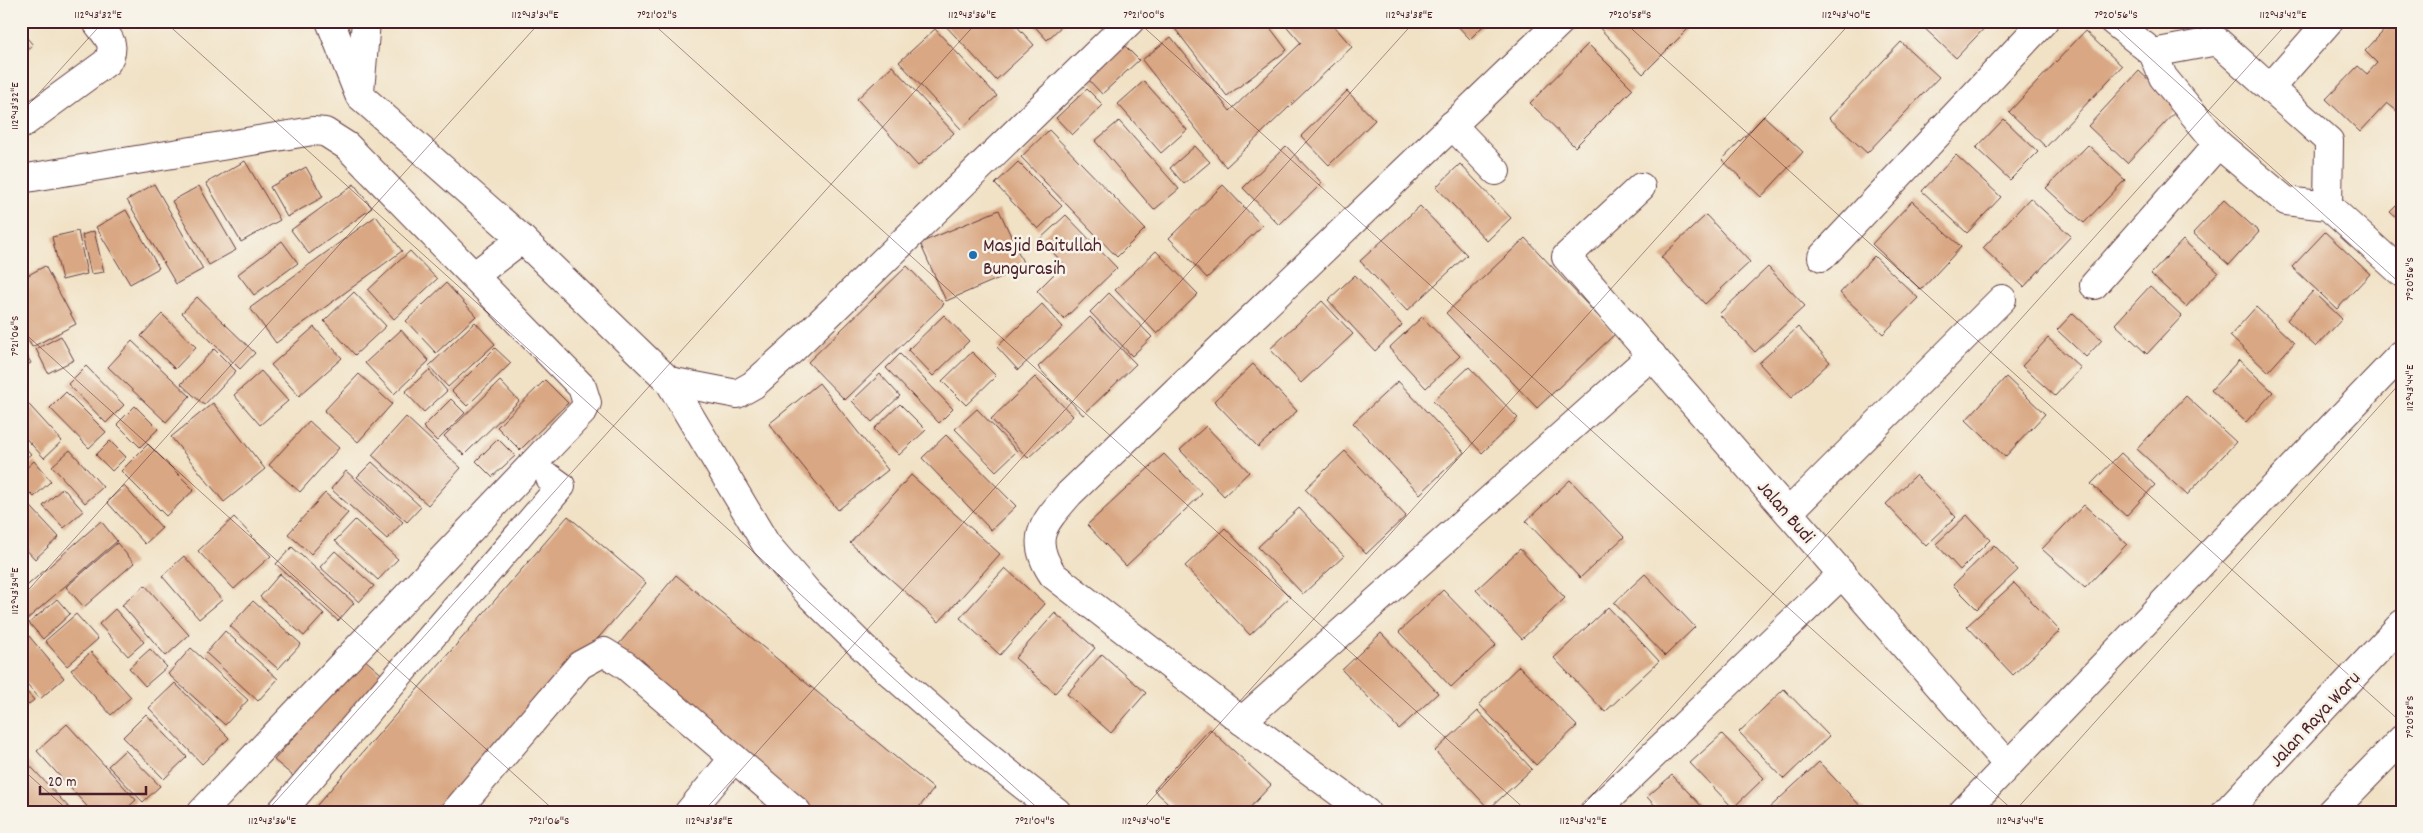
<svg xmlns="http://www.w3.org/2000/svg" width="2423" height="833" viewBox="0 0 2423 833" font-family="Dekko,sans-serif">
<rect width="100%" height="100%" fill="#f7f3e8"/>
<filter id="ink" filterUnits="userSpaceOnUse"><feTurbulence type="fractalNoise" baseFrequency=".02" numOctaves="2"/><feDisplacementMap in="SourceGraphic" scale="10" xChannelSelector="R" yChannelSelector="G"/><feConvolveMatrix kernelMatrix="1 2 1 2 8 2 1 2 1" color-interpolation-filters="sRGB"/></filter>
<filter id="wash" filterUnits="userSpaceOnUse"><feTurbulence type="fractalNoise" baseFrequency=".0096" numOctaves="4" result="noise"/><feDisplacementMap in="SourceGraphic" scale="20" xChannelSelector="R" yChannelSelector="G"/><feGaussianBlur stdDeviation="1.12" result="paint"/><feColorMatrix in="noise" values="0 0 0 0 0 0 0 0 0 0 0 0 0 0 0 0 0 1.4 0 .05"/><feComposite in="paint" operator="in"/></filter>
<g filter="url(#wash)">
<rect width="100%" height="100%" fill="#f1e2c6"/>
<g id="blocks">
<!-- building -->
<g fill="#d9a783">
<polygon points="945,21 1012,21 1034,45 996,80 943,23"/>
<polygon points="1030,21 1067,21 1047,40"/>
<polygon points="1169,21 1265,21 1287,50 1227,96"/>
<polygon points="1282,21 1330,21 1352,47 1226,167 1142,60 1171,37 1230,111 1301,43"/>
<polygon points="1453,21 1488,21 1470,39"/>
<polygon points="1593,21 1682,21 1689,28 1643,74"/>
<polygon points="1921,21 1991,21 1956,58 1919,23"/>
<polygon points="2393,21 2402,21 2402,115 2387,103 2360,132 2326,99 2358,66 2367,74 2377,63 2365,51"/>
<polygon points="935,29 997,96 961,129 899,62"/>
<polygon points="21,31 33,45 21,55"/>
<polygon points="2085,31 2122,66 2046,147 2009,112"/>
<polygon points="1901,42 1939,77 1867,153 1829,118"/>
<polygon points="1123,44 1139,60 1102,94 1087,78"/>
<polygon points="1588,44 1633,89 1575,147 1530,103"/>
<polygon points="892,66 954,133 918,166 857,99"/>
<polygon points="2139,71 2179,108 2127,163 2088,126"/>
<polygon points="1144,81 1187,130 1161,153 1118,104"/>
<polygon points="1087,89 1103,105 1072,135 1056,118"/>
<polygon points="1347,91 1375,120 1329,165 1301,136"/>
<polygon points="1764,116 1803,152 1761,197 1722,160"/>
<polygon points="2004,119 2038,152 2010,180 1976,148"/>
<polygon points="1119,121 1179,189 1154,210 1095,141"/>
<polygon points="1049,130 1145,229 1117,257 1021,157"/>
<polygon points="2088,145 2125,180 2084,223 2046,188"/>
<polygon points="1195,146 1210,162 1184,184 1170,168"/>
<polygon points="1286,146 1322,183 1279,225 1243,188"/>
<polygon points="2402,150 2402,163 2395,157"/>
<polygon points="1956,155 2001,197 1967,233 1922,191"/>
<polygon points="245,161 280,220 241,242 206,183"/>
<polygon points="1018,162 1062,206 1038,229 995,184"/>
<polygon points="1460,164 1511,218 1487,241 1436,187"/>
<polygon points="306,167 323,197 287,217 270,187"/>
<polygon points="154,184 203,269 176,284 127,200"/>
<polygon points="354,184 372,208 309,254 291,230"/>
<polygon points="1223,185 1262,226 1207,278 1169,238"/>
<polygon points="199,186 236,250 209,265 172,201"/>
<polygon points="2030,198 2071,236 2024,287 1983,248"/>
<polygon points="2224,200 2259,232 2229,265 2193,233"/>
<polygon points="2402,200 2402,223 2390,212"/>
<polygon points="1912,201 1961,247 1921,290 1872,244"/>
<polygon points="1420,206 1467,255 1407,311 1360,261"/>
<polygon points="126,210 159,268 130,284 96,227"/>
<polygon points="999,210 1025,267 946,301 920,243"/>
<polygon points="1066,215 1117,268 1064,319 1037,291 1064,264 1040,239"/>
<polygon points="1706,215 1750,262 1705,304 1661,257"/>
<polygon points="376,216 402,251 276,343 250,308"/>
<polygon points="78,231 87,274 62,280 52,237"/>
<polygon points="94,231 104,272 91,274 82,235"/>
<polygon points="2325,232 2370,274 2337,309 2292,267"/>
<polygon points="1525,238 1615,334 1537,408 1446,313"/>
<polygon points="2183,240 2218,272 2186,307 2151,274"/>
<polygon points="282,241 298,263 254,295 238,274"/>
<polygon points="410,251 437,279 394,319 368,290"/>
<polygon points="1156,251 1198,294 1157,334 1115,290"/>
<polygon points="1874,256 1918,298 1883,334 1840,293"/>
<polygon points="45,266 76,324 32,347 21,327 21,279"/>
<polygon points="907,266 944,304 845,400 808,362"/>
<polygon points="1768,267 1805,306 1755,352 1719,314"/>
<polygon points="1355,275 1402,325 1375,351 1328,300"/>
<polygon points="446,283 476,316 436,353 406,321"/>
<polygon points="2150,286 2182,316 2147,354 2115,324"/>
<polygon points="2313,291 2342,319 2316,347 2287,320"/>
<polygon points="354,292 386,326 355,355 324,321"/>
<polygon points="1109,293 1152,337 1132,356 1090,312"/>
<polygon points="197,297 255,353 240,369 182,313"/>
<polygon points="1322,301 1353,334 1301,383 1270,349"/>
<polygon points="1042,304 1063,327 1018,370 997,347"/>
<polygon points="2256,307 2294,343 2268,372 2230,336"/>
<polygon points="2073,313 2102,340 2086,357 2057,330"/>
<polygon points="162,314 196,347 175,369 141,336"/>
<polygon points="944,315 969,341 933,376 908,350"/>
<polygon points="1090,317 1136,364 1083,415 1038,367"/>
<polygon points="1422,317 1460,356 1426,388 1389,348"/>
<polygon points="475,322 495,344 448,387 429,366"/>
<polygon points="314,327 342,358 299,396 271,365"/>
<polygon points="1798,327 1830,362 1791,398 1759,363"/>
<polygon points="401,330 429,361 394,394 365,363"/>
<polygon points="61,336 74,360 48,373 36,349"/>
<polygon points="2048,338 2081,368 2055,396 2022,366"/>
<polygon points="132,341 190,396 166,422 108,367"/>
<polygon points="21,345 31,363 21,368"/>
<polygon points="495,348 511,363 467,406 452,391"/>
<polygon points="214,349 236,371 204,405 181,384"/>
<polygon points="972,352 996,376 966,405 942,381"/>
<polygon points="900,354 953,409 939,423 886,368"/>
<polygon points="2239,360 2273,392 2246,422 2211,390"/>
<polygon points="1253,364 1297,411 1258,447 1214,401"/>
<polygon points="86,366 124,405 106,423 68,384"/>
<polygon points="1469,367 1518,418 1482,453 1433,401"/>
<polygon points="429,370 447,391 424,412 405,392"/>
<polygon points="261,371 288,401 260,425 234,395"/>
<polygon points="359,374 392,404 358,442 324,411"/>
<polygon points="880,374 900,396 872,422 852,401"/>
<polygon points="1035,377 1073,416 1028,458 991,419"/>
<polygon points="2006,377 2045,414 2005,457 1966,420"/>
<polygon points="545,380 568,403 520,450 497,427"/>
<polygon points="500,381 519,401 464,455 444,436"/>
<polygon points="1398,381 1464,452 1420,494 1353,423"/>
<polygon points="819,383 888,470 838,510 769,424"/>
<polygon points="66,392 106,432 89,448 50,408"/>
<polygon points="21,396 62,441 44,458 21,433"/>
<polygon points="2186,396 2236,442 2187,495 2137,449"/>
<polygon points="451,399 465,413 437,441 423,427"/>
<polygon points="213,403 265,469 224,502 171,437"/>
<polygon points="900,404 926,430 899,455 874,429"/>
<polygon points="135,406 158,429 140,447 117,424"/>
<polygon points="977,409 1017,451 996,471 955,429"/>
<polygon points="406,417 461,468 428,505 372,455"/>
<polygon points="309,421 339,448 300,492 269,465"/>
<polygon points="1206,426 1249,472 1224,496 1180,450"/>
<polygon points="946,435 1016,506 991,530 922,458"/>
<polygon points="498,439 515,456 492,477 476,461"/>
<polygon points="110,441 126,457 112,471 96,455"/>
<polygon points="21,443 31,454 21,462"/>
<polygon points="148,444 194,490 166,516 121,471"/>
<polygon points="70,450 103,487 85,503 52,466"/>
<polygon points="1345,451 1406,516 1366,554 1305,489"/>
<polygon points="2121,453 2155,485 2126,516 2091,484"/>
<polygon points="1164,454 1202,494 1126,566 1087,525"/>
<polygon points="34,461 51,481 34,497 21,484 21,473"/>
<polygon points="372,462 421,507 407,522 357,477"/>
<polygon points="346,471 403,522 387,539 331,489"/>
<polygon points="911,475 1000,554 939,622 850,543"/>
<polygon points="1916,475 1956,517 1926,546 1886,504"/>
<polygon points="1570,480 1624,537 1580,578 1526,521"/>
<polygon points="124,486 162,528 145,544 107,502"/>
<polygon points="63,488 83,511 64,528 43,506"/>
<polygon points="325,493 348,513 311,554 288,534"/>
<polygon points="21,496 59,537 35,559 21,544"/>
<polygon points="2084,505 2127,544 2085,588 2042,549"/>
<polygon points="1299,508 1344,556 1303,594 1258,547"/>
<polygon points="1967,515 1990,540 1960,570 1936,544"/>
<polygon points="568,516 646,583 447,812 311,812"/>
<polygon points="234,517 271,556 234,589 198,551"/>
<polygon points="355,520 398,559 378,580 335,541"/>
<polygon points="101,521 117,541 25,621 21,616 21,591"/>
<polygon points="1225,528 1290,597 1250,635 1185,566"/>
<polygon points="117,543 134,563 84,607 66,587"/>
<polygon points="1994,545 2018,570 1977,609 1953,585"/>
<polygon points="292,547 354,603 338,621 276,564"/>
<polygon points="1520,549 1565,598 1522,639 1476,590"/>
<polygon points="335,551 374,586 359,602 320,567"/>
<polygon points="184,556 222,600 199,619 162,576"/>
<polygon points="1005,568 1045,604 1000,655 960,618"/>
<polygon points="280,574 324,614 304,636 260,597"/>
<polygon points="1645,574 1695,627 1665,656 1614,603"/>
<polygon points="676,575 934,789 915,812 809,812 614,650"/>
<polygon points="2014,583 2060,631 2013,675 1967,626"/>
<polygon points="145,585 189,635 166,656 122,605"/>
<polygon points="1443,590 1496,645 1451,687 1399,632"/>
<polygon points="57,599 70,614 43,639 29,623"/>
<polygon points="253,601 301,644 278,669 230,626"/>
<polygon points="1608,607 1659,661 1605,712 1554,658"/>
<polygon points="115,609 144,642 128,656 99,624"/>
<polygon points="1055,613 1095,648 1055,693 1015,658"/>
<polygon points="76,614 98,639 67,666 45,641"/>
<polygon points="225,631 278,679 258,701 206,653"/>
<polygon points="1381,633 1438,693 1399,729 1342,670"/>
<polygon points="29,636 64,678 40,699 21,677 21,643"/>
<polygon points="191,648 248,700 225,725 168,674"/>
<polygon points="150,649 167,667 145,686 129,668"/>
<polygon points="91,652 131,697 111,715 71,670"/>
<polygon points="1102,654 1146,693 1111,733 1067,694"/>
<polygon points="363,658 387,679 299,781 274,760"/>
<polygon points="1519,666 1577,726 1536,765 1479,704"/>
<polygon points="175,683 229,738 202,764 149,708"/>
<polygon points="21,685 34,700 21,710"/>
<polygon points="1784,689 1829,736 1784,779 1739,732"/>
<polygon points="1478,711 1532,769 1489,809 1435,751"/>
<polygon points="146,714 187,757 164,779 123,737"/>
<polygon points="67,724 136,800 123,812 92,812 37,751"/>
<polygon points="1210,729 1271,785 1246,812 1178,812 1154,790"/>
<polygon points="1722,734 1764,778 1733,808 1690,763"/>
<polygon points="125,750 160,786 143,802 108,766"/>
<polygon points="23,758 73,812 21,812"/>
<polygon points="1819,762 1866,812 1765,812"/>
<polygon points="1672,775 1707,812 1661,812 1647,797"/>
</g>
</g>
</g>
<g filter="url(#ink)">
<use href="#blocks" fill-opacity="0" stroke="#633c42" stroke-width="1"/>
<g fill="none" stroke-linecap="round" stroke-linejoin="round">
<!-- minor casing -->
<g stroke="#633c42" stroke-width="30">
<g id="minor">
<polyline points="330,21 359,95 522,239 669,381 766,544 810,595 878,662 974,746 1057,812"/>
<polyline points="2113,21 2153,53 2163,77 2218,144 2286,201 2328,206 2402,273"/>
<polyline points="2153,53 2217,41 2329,141 2328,206"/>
<polyline points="2270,88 2329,21"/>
<polyline points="360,91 366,21"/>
<path d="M21,125L107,62C118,43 107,37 96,21"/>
<polyline points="1452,125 1496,171"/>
<polyline points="21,179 313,131 325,132 347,146 582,387 587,403 583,411 202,812"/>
<polyline points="1641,187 1566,257 2008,765"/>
<polyline points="1822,257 2044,21"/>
<polyline points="475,275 522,239"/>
<polyline points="2094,285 2218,144"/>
<polyline points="669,381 737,394 753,385 794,348 1130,21"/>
<polyline points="1789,512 2002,299"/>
<polyline points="1242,721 1652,355"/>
<polyline points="281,812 561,486 550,478"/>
<polyline points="455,812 580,665 604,652 625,665 797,812"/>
<polyline points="689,812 734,758"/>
<path d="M1366,812L1242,721L1053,575C1028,538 1044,523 1069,494L1561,21"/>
<polyline points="1594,812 1842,574"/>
<polyline points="1963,812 2402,354"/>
</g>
</g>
<!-- highway casing -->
<g stroke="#633c42" stroke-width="30">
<g id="highway">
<polyline points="2226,812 2402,624"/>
<polyline points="2331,812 2402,739"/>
</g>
</g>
<!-- minor -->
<use href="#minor" stroke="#fff" stroke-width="28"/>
<!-- highway -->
<use href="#highway" stroke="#fff" stroke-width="28"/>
</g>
</g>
<!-- ticks -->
<path fill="none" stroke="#4a1f2b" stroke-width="1" stroke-opacity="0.45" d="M164,21L1042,812M650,21L1528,812M1137,21L2015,812M1623,21L2402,723M2109,21L2402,285M21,113L104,21M21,330L556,812M21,598L541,21M21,768L70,812M266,812L978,21M703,812L1415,21M1140,812L1852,21M1577,812L2289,21M2014,812L2402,381"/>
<!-- markers -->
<circle fill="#1f6fb2" stroke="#f7f3e8" stroke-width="2" cx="973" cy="255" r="5"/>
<g text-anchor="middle" stroke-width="5" stroke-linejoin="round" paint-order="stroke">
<!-- poi labels -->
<g font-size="20" fill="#4a1f2b" stroke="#f7f3e8" text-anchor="start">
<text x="983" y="251">Masjid Baitullah<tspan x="983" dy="23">Bungurasih</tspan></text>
</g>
<!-- street labels -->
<g font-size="20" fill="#4a1f2b" stroke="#f7f3e8">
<text transform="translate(1787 511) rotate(49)" y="7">Jalan Budi</text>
<text transform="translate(2314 718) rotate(-47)" y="7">Jalan Raya Waru</text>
</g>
</g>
<!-- margin -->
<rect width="2423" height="833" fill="none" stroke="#f7f3e8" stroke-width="55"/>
<!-- scale -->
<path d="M40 786v8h106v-8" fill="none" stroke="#4a1f2b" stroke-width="2.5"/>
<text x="48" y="786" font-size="15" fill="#4a1f2b" stroke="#f7f3e8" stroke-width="4" paint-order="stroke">20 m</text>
<rect x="28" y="28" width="2368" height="778" fill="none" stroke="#4a1f2b" stroke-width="2"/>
<g font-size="12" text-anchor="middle" fill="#4a1f2b">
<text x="98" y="18">112°43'32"E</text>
<text x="535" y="18">112°43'34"E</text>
<text x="657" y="18">7°21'02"S</text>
<text x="972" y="18">112°43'36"E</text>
<text x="1144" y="18">7°21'00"S</text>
<text x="1409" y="18">112°43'38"E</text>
<text x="1630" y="18">7°20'58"S</text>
<text x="1846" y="18">112°43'40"E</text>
<text x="2116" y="18">7°20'56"S</text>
<text x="2283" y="18">112°43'42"E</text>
<text transform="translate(14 106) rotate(-90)" y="4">112°43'32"E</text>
<text transform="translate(2409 279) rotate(-90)" y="4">7°20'56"S</text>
<text transform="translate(14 336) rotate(-90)" y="4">7°21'06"S</text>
<text transform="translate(2409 388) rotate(-90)" y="4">112°43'44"E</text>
<text transform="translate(14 591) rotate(-90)" y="4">112°43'34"E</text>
<text transform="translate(2409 717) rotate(-90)" y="4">7°20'58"S</text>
<text x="272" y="824">112°43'36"E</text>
<text x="549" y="824">7°21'06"S</text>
<text x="709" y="824">112°43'38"E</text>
<text x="1035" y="824">7°21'04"S</text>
<text x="1146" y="824">112°43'40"E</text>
<text x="1583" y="824">112°43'42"E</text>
<text x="2020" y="824">112°43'44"E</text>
</g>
</svg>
